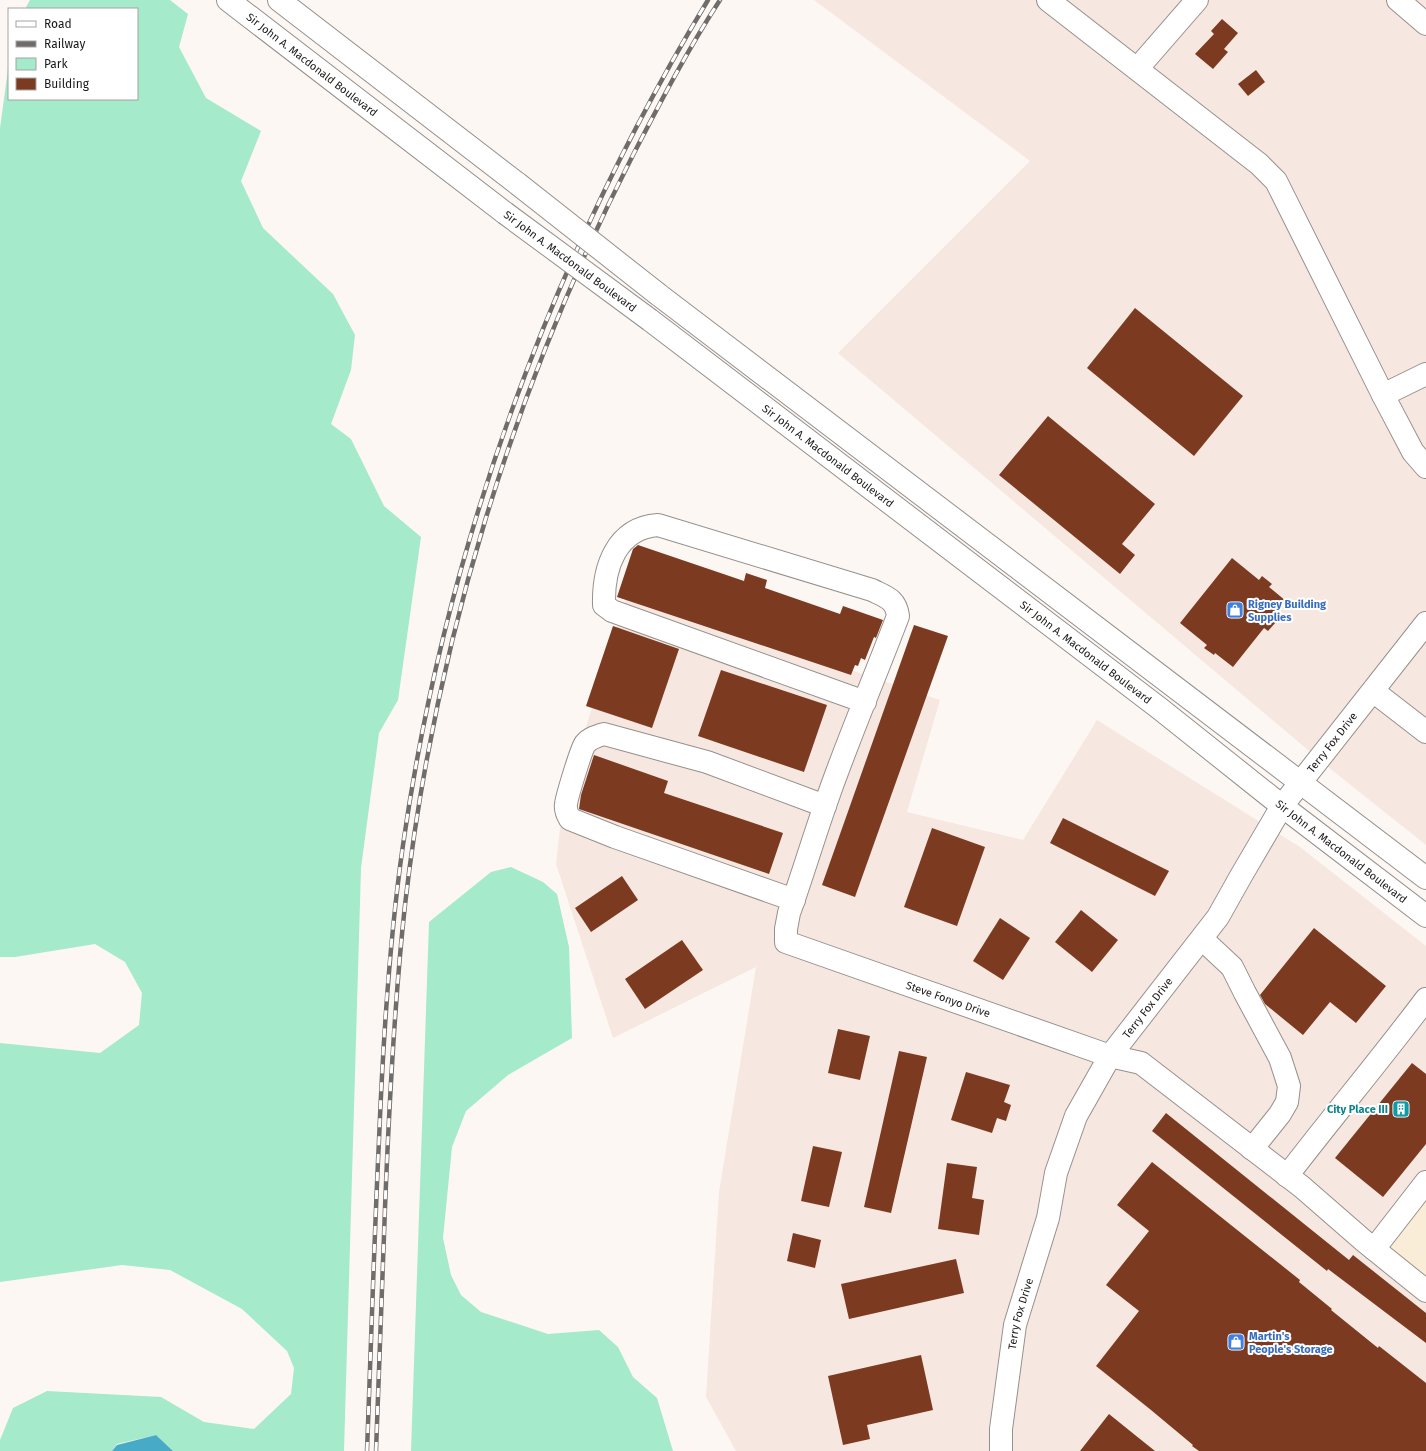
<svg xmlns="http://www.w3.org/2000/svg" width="1426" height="1451" viewBox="0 0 1426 1451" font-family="'Fira Sans',sans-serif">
<rect width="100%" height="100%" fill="#fdf7f3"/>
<!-- commercial -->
<polygon fill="#f9edd8" points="1426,1194 1426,1278 1384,1246"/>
<!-- built -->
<g fill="#f6e8e0">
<polygon points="814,0 1426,0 1426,845 1328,767 838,353 1030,161"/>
<polygon points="627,595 940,700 907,812 1023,840 1097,720 1300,847 1426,946 1426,1194 1385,1246 1426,1278 1426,1451 736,1451 706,1397 719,1192 756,967 613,1038 556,864 563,801"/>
</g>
<!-- green -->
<g fill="#a5eaca">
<polygon points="30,0 170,0 188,14 179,47 206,98 261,131 241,181 263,228 333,294 355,335 351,370 331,424 351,439 384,506 421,537 398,700 379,733 361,868 344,1451 173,1451 156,1435 117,1444 112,1451 0,1451 0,1440 13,1408 47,1391 161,1397 204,1422 254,1429 291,1394 294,1368 287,1351 242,1309 170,1270 122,1265 0,1282 0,1043 100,1053 139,1025 142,993 125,962 95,944 15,957 0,957 0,128 9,62 9,99 137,99 137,9 25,9"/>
<polygon points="511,867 543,882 557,894 569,947 572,1038 508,1075 466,1111 452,1147 443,1238 451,1275 461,1295 481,1312 548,1334 599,1330 618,1347 633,1377 657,1398 673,1451 411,1451 429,922 491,872"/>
</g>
<!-- water -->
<polygon fill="#47aac7" points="156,1435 173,1451 112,1451 117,1445"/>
<!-- building -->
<g fill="#7c3a20">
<polygon points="1222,19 1238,33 1224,49 1228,52 1213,69 1195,54 1214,34 1211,31"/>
<polygon points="1256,70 1265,82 1248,96 1238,84"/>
<polygon points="1135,308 1243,396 1194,456 1087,368"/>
<polygon points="1048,416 1155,504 1122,544 1135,555 1120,574 999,475"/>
<polygon points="638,545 744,581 746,573 767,580 765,588 840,614 843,606 883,620 876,638 874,637 865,660 861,658 858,666 855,665 851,675 617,597 633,549"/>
<polygon points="1232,558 1259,580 1262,576 1272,584 1269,587 1286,601 1272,619 1276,622 1268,631 1264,628 1233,667 1215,653 1214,655 1204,648 1207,645 1180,623"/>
<polygon points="914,625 948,636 855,897 822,885"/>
<polygon points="613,626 679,649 652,728 586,706"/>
<polygon points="721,670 827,705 804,772 698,736"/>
<polygon points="594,755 668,781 664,793 783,833 769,874 579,809 581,795"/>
<polygon points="1063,818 1169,871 1155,896 1050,843"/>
<polygon points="932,828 985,847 957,926 904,907"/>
<polygon points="622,876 638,900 591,932 575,908"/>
<polygon points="1081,910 1118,940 1092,972 1055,942"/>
<polygon points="1000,918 1030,938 1003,980 973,961"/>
<polygon points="1314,928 1386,986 1356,1023 1330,1002 1303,1035 1265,1004 1260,995"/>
<polygon points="682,940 703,970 645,1009 625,979"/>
<polygon points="838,1029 870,1036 860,1080 828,1073"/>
<polygon points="899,1051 927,1057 891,1213 864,1207"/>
<polygon points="1412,1063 1426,1074 1426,1144 1383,1197 1335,1158"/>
<polygon points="966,1072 1010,1085 1004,1102 1011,1105 1006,1121 997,1118 992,1133 951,1120"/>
<polygon points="1166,1113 1349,1260 1353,1255 1426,1313 1426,1343 1328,1269 1327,1271 1152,1131"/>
<polygon points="813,1146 842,1152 829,1207 801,1201"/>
<polygon points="1152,1162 1300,1280 1299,1282 1332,1309 1331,1310 1378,1348 1379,1346 1426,1383 1426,1451 1199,1451 1192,1446 1193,1445 1151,1410 1096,1366 1139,1311 1106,1285 1149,1231 1117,1205"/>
<polygon points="947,1163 977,1167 972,1198 984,1200 979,1235 938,1229"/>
<polygon points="793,1233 821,1240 815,1268 787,1261"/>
<polygon points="956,1259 964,1293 849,1319 841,1284"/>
<polygon points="921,1355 933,1410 867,1425 870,1439 843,1445 828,1376"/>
<polygon points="1109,1414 1135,1435 1155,1451 1080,1451"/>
</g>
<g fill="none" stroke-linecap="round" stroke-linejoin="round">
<!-- minor casing -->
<g stroke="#96908d" stroke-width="24">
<g id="minor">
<polyline points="1048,0 1259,164 1276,181 1383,395 1413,452 1426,467"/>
<polyline points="1398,0 1426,24"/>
<polyline points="1137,69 1197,0"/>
<polyline points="1383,395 1426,374"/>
<polyline points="1373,691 1426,732"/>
<path id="s1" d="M865,702L612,611L604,605C603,568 616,528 658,525L872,590C886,597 896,599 898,616C875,677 849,737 828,797C814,836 803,874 789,913L786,929V942L1110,1056L1141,1063L1302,1187L1364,1241L1426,1291"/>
<path d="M794,900L615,837L570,819C567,814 565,810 566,804C567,796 581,750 585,744C590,738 597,736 604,734L707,762L825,806"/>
<polyline points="1202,939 1232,967 1245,993 1280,1058 1289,1086 1287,1102 1280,1114 1252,1149"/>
<path d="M1287,1176C1333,1116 1381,1059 1426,999"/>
<polyline points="1374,1249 1426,1182"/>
<path id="s2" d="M1001,1451V1429L1015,1325L1048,1218L1056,1173L1076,1116L1110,1056L1218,917L1241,876L1282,806L1426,623"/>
</g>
</g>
<!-- major casing -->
<g stroke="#96908d" stroke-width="24">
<g id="major">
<path id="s3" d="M228,0L505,213"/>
<polyline points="279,0 518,184"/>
<polyline points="659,295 1426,878"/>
<path id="s4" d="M650,320L1159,708L1282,806L1426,916"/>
</g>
</g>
<!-- minor -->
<use href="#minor" stroke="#fff" stroke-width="22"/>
<!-- major -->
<use href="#major" stroke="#fff" stroke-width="22"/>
<!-- rail casing -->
<g stroke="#6f6c6a" stroke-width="4.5">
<g id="rail">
<path d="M367,1451C371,1347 374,1243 379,1140C383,1041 389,942 403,845C446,545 552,258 708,0"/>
<path d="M376,1451C379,1370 382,1289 385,1208C389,1107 394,1005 405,905C435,643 514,387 634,153C661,101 688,49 720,0"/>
</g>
</g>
<!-- rail -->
<use href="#rail" stroke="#fff" stroke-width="3" stroke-dasharray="9" stroke-linecap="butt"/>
<!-- major-bridge casing -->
<g stroke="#96908d" stroke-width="24" stroke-linecap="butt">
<g id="major-bridge">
<polyline points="518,184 659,295"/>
<path id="s5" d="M505,213L650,320"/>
</g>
</g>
<!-- major-bridge -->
<use href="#major-bridge" stroke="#fff" stroke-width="22"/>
</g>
<!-- icons -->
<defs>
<g id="shop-square" transform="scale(0.9)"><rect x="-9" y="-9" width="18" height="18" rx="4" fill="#3f7fe0" stroke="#fff"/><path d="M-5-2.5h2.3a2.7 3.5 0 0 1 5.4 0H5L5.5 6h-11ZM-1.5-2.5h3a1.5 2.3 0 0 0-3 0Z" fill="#fff"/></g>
<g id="building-square" transform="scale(0.9)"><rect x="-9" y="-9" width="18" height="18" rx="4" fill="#0f9aa8" stroke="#fff"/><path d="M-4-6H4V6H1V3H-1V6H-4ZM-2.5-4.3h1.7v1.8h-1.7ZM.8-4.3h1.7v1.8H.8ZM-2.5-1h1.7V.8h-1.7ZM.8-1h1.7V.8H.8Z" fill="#fff"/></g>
</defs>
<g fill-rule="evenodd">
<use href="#shop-square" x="1235" y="610"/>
<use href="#building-square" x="1401" y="1109"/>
<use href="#shop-square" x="1236" y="1342"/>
</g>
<g text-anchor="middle" stroke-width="4" stroke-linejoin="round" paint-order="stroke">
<!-- street labels -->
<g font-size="11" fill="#1b1918" stroke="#fff">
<text dy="4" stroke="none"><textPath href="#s3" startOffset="106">Sir John A. Macdonald Boulevard</textPath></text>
<text dy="4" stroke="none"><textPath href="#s5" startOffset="81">Sir John A. Macdonald Boulevard</textPath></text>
<text dy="4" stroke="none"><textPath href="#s4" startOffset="224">Sir John A. Macdonald Boulevard</textPath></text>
<text dy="4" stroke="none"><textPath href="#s4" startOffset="548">Sir John A. Macdonald Boulevard</textPath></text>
<text dy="4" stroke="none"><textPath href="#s2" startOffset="799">Terry Fox Drive</textPath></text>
<text dy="4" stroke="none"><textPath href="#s4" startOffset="872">Sir John A. Macdonald Boulevard</textPath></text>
<text dy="4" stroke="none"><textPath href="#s1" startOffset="1167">Steve Fonyo Drive</textPath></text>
<text dy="4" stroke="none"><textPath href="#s2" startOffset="475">Terry Fox Drive</textPath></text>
<text dy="4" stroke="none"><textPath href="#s2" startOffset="139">Terry Fox Drive</textPath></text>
</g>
<!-- shop labels -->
<g font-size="11" font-weight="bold" fill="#366cbe" stroke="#fff" text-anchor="start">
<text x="1248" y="608">Rigney Building<tspan x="1248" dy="13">Supplies</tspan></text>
<text x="1249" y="1340">Martin's<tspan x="1249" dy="13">People's Storage</tspan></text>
</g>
<!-- culture labels -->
<g font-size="11" font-weight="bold" fill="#0d838f" stroke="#fff" text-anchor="end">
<text x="1388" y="1113">City Place III</text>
</g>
</g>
<!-- legend -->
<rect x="8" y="8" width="130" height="92" fill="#ffffff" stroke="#a4a3a3"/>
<rect x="16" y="21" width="20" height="6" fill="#ffffff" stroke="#a4a3a3"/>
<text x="44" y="28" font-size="12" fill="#1b1918">Road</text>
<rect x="16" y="41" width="20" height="6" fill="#6f6c6a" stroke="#a4a3a3"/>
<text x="44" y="48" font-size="12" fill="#1b1918">Railway</text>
<rect x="16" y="58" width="20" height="12" fill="#a5eaca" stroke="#a4a3a3"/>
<text x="44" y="68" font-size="12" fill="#1b1918">Park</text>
<rect x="16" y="78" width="20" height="12" fill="#7c3a20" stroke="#a4a3a3"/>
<text x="44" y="88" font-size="12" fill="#1b1918">Building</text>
</svg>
